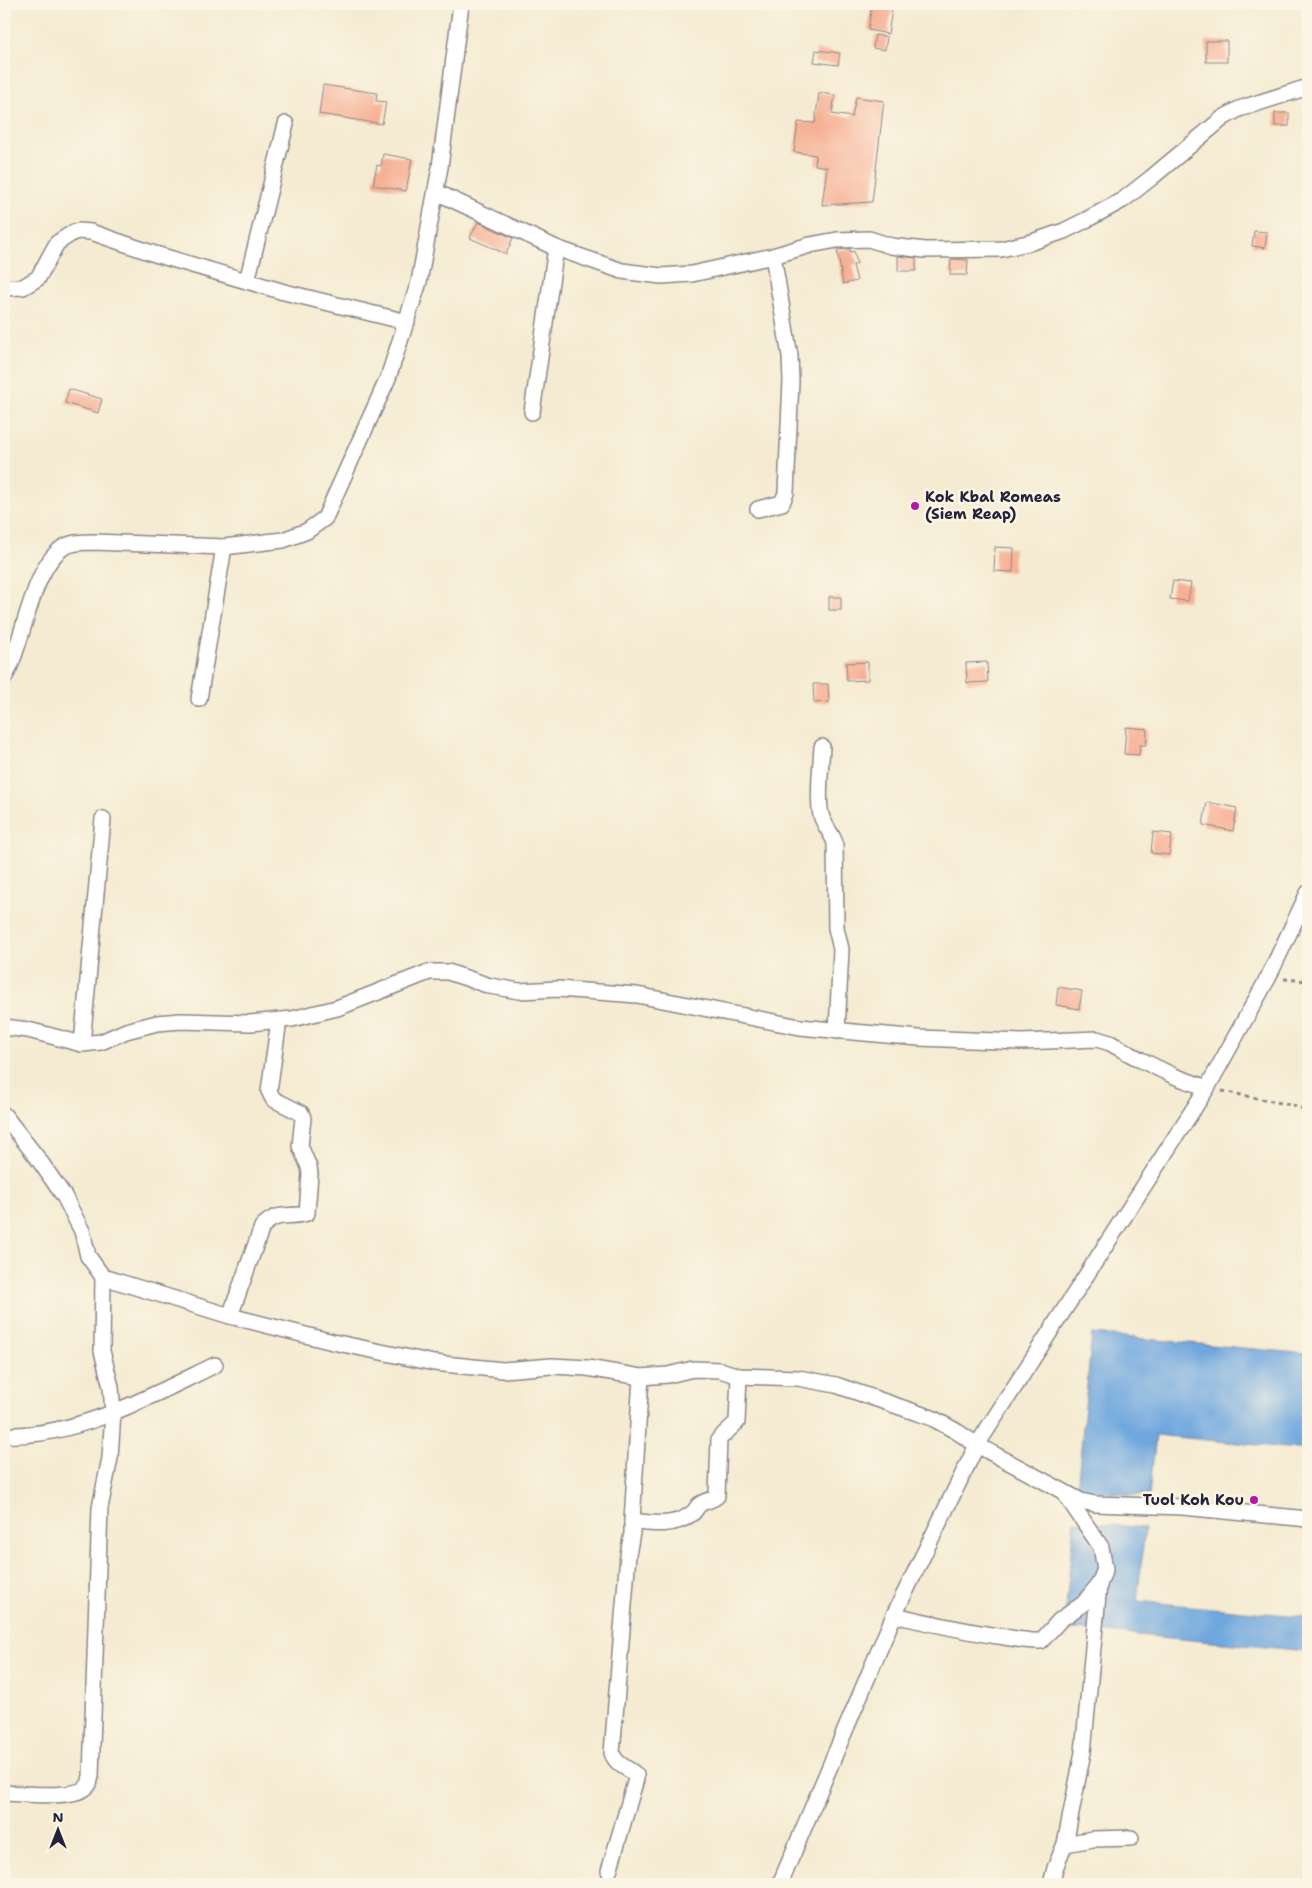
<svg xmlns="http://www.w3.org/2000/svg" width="1312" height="1888" viewBox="0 0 1312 1888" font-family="'Shantell Sans',sans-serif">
<rect width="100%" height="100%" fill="#fcf5e5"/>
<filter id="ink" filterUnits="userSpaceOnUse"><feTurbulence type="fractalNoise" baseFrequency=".02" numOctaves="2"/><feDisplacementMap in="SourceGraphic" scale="10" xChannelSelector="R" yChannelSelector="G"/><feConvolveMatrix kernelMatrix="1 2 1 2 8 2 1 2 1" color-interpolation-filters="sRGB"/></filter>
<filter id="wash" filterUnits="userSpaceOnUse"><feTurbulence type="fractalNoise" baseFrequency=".0096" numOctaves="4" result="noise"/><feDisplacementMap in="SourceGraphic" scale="20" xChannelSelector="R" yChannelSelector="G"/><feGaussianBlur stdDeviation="1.12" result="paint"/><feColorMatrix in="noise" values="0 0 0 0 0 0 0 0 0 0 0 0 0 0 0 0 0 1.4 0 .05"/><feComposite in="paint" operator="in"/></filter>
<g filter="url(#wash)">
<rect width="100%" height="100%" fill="#f5ebd2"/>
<!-- water -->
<g fill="#70a7de" stroke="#49648c">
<polygon points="1092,1334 1308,1354 1308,1450 1156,1435 1149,1496 1077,1490"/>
<polygon points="1074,1521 1145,1528 1137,1601 1308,1617 1308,1651 1064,1628"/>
</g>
<g id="blocks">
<!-- building -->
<g fill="#f6b195">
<polygon points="872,4 893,4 888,34 868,30"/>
<polygon points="875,35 887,37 885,50 873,48"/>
<rect x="1206" y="41" width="21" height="21"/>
<polygon points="816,50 840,53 838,65 814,62"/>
<polygon points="323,85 377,93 376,101 386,102 382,124 319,114"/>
<polygon points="819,93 835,95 832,114 852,117 856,97 884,101 872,202 822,205 827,167 815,165 816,155 794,152 798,122 815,123"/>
<rect x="1275" y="113" width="14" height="13"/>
<polygon points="383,154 412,159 406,191 373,185 377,165 381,166"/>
<polygon points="478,222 513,238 506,254 470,238"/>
<polygon points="1254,231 1267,232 1265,248 1252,246"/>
<polygon points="850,249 850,252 854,251 857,264 853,265 857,281 843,284 837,250"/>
<polygon points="898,256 916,258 916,271 898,271"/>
<polygon points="951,259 968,260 967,275 950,275"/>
<polygon points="69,389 102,399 98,413 65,403"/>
<polygon points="995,547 1014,548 1013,572 994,571"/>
<polygon points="1173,581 1191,583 1188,601 1170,599"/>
<rect x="829" y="597" width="12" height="13"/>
<polygon points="868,662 868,680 847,681 846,663"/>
<polygon points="987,662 988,682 967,683 966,663"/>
<polygon points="813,684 828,684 829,702 814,703"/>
<polygon points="1126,727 1147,729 1146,745 1140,745 1139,755 1124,754"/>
<polygon points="1207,802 1237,808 1233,831 1203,825"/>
<polygon points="1153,832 1172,834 1169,855 1151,853"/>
<polygon points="1058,987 1082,991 1079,1009 1056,1005"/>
</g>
</g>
</g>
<g filter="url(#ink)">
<use href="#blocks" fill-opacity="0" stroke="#8c8686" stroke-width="1"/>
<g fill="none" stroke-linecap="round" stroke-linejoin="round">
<!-- minor casing -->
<g stroke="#8c8686" stroke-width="18">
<g id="minor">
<polyline points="436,192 556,248 622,271 661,276 692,274 773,256 810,245 837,240 869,239 891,246 925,250 1001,249 1032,242 1064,231 1086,220 1123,200 1151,178 1223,118 1239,109 1308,87"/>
<polyline points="247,281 286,124"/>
<polyline points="4,288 23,287 38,278 57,243 74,232 79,231 91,232 155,254 284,292 407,322"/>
<polyline points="532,412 556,248"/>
<polyline points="758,509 782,503 786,493 791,381 790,356 773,256"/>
<path d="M4,678C24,645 31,567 64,547C72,542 84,542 94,542L224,547L283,540L307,531L325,518L388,378L419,282L440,167L461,4"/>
<polyline points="199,699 224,547"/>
<path d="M822,747C821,763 817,800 821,815C824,826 832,833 835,843L836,928L841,949L837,1031"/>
<polyline points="4,1027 28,1030 82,1044 101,1042 126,1031 157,1023 181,1021 250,1023 292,1019 337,1008 429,972 448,972 490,986 519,991 558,989 637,995 800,1027 919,1038 1022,1042 1097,1039 1110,1043 1141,1060 1174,1076 1207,1088"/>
<polyline points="82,1044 103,819"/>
<polyline points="4,1115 39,1160 64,1196 82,1231 88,1256 103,1277 230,1316 333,1342 434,1363 503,1370 552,1366 587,1368 641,1377 668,1375 693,1369 720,1370 739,1376 798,1378 836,1385 932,1418 956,1431 977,1445 1081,1501 1095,1504 1183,1507 1308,1519"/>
<path d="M230,1316L262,1227C278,1210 289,1219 307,1213L310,1174L309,1167L300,1146L303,1118L301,1113L273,1099L269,1091L279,1020"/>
<path d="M4,1435C76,1438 151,1396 215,1365"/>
<polyline points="632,1521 641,1377"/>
<path d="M894,1615C929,1623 963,1631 998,1636C1013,1638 1027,1642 1041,1641L1060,1620L1084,1603L1099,1584L1105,1569L1101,1547L1065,1494"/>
<path d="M4,1793C21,1793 80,1801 89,1784C90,1782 90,1779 91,1776L100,1508L110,1458L113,1412L111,1387L102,1351L103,1277"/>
<polyline points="1065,1844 1083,1752 1099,1585"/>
<path d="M609,1871L636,1779V1775C627,1767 616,1765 612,1753L628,1555L632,1533V1521C652,1524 675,1527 691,1514C695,1512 696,1508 699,1505C705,1500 712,1501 717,1496L719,1439L737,1422L739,1376"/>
<polyline points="780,1884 894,1615 977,1445 1207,1088 1268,978 1308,893"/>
<polyline points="1051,1884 1055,1868 1065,1844 1093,1839 1131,1838"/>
</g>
</g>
<!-- path -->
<g stroke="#8c8686" stroke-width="3" stroke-dasharray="4 4" stroke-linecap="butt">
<polyline points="1284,979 1308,981"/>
<polyline points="1222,1091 1296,1106 1308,1111"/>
</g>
<!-- minor -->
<use href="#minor" stroke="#fff" stroke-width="15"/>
</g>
</g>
<!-- markers -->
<g fill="#b5179e" stroke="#fcf5e5" stroke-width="2">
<circle cx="915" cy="506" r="5"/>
<circle cx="1254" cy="1500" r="5"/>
</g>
<g text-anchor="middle" stroke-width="5" stroke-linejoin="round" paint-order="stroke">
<!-- poi labels -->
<g font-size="15" font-weight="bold" fill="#22223b" stroke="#fcf5e5" text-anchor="start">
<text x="925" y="502">Kok Kbal Romeas<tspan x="925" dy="17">(Siem Reap)</tspan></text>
<text x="1244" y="1505" text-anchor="end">Tuol Koh Kou</text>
</g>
</g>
<!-- margin -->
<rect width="1312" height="1888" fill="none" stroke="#fcf5e5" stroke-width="20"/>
<!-- north arrow -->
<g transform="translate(58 1830)" stroke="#fcf5e5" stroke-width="4" paint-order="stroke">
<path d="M0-4L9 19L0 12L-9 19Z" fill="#22223b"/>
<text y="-8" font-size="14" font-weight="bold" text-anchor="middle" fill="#22223b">N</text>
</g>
</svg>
